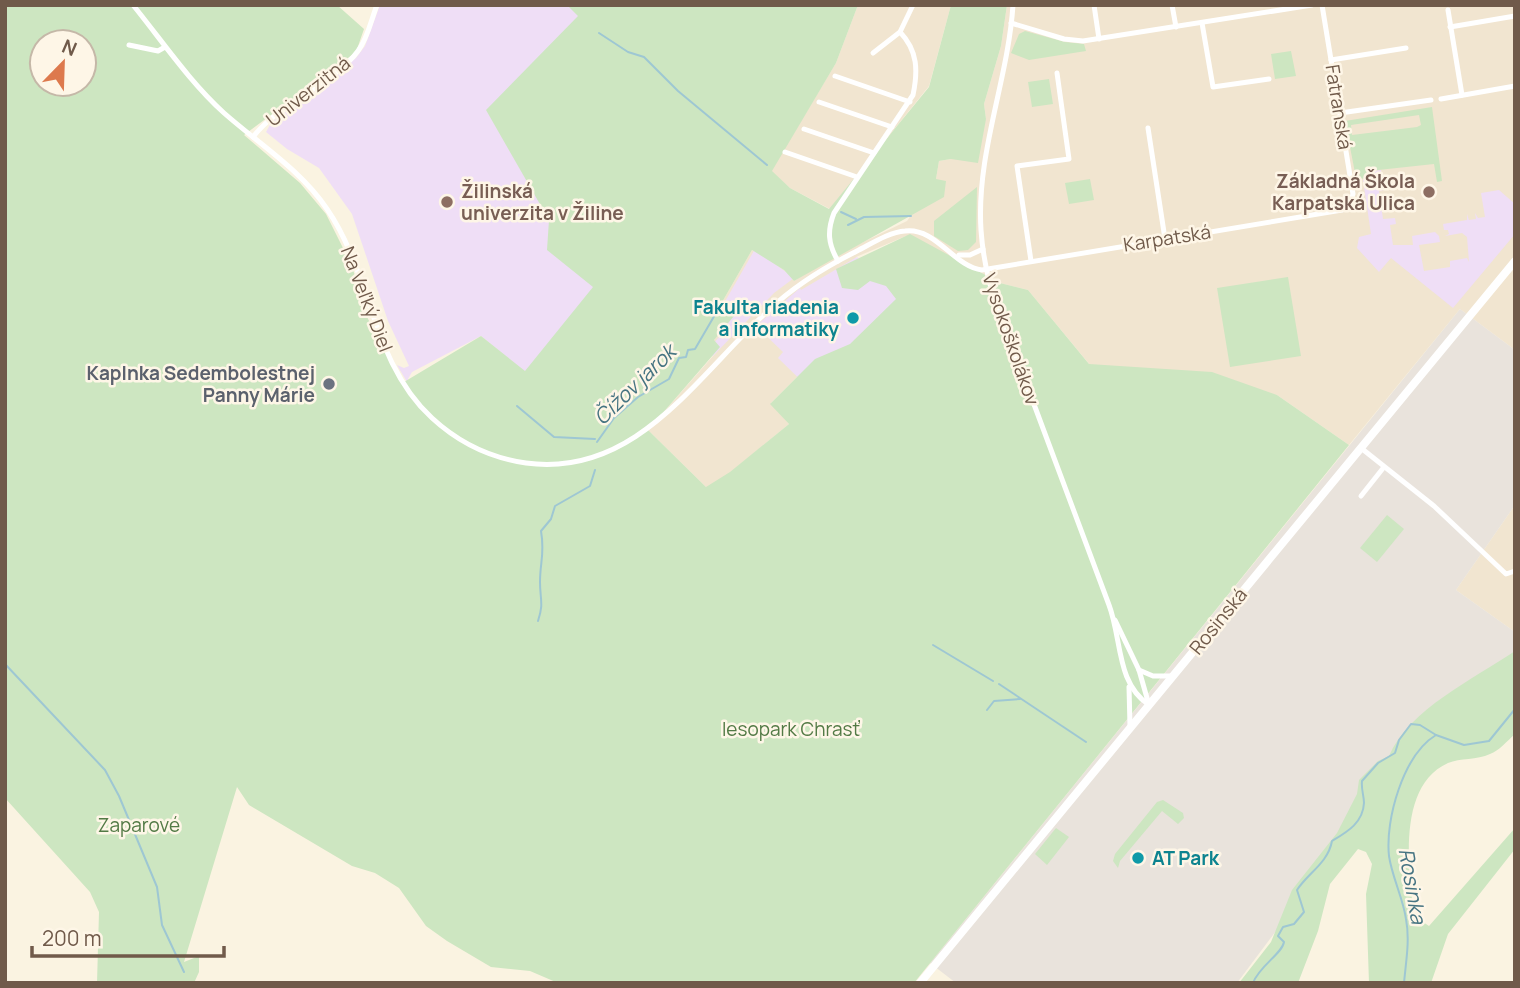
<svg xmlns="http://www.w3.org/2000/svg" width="1520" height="988" viewBox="0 0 1520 988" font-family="Manrope,sans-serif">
<rect width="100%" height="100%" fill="#faf3e1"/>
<!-- residential -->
<g fill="#f1e5d0">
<polygon points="858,5 951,5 929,86 830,209 790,188 771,171 836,63"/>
<polygon points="1007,5 1515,5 1515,350 1460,309 1349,445 1277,395 1090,365 1028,290 1000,283 906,236 856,257 815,359 771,403 789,424 709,490 648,430 720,348 714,341 721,304 752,250 784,270 794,281 828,259 907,221 936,179 939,161 951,159 986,119 984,104 1001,46"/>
<polygon points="1515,505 1515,632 1456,590"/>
</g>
<!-- industrial -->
<polygon fill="#e9e3dc" points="1460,309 1515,350 1515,505 1456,590 1515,632 1515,653 1432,723 1237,983 956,983 930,963"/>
<!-- education -->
<g fill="#efdef6">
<polygon points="380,5 581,5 625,272 525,372 481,336 412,372 408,379 410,387 397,365 404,368 409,366 388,321 352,214 319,168 287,149 266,132 271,123 356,58 365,46"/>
<polygon points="1381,170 1384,190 1379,191 1383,219 1395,218 1396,224 1390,225 1393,245 1413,245 1412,236 1435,232 1439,236 1440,242 1419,245 1424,271 1450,267 1450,261 1467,258 1469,262 1467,237 1462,233 1445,236 1449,234 1448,230 1444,230 1443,224 1467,220 1467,214 1469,220 1476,219 1475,213 1478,218 1485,217 1481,193 1499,190 1515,204 1515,234 1453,308 1391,258 1379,272 1357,248 1359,237 1371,234 1363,180 1368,172"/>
<polygon points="755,249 794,278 774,293 713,356 707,351 726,329 715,319"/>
<polygon points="857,257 907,305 817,396 778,358 783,352 756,326 800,288 801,290"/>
</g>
<!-- green -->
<g fill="#cde6c1" fill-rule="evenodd">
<path d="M5,5H337L364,29L356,52L244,135L300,183L326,214L352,266L368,319L404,382L481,336L525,371L593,287L547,250L549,220L486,110L578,16L567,5H858L836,63L772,171L790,188L829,209L929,87L951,5H1007L1001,46L984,104L986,119L978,163L951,159L939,161L936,179L946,181L944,197L794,281L784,270L752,250L721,304L734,316L714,340L720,347L648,430L706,487L730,472L789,424L770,404L815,359L850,344L896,299L886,286L870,281L858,290L842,288L836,269L910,234L1000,283L1028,290L1089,364L1212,372L1277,395L1349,445L914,983H558L530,971L491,967L447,941L426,926L399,888L375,873L352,866L249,805L237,787L184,962L199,956V972L194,983H97L99,912L90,892L5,798ZM42,42H84V84H42Z"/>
<polygon points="1025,31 1065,42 1084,44 1086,51 1029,60 1011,53 1019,34"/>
<polygon points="1291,51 1296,76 1275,79 1271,54"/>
<polygon points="1049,79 1053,104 1032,107 1028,82"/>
<path d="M1432,107L1442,181L1437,182L1434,164L1369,171L1365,179L1356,178L1345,121ZM1419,115L1421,125L1417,127L1352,135L1351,125Z"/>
<polygon points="1090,179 1094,200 1069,204 1065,183"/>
<polygon points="977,187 976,242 968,250 958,251 934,236 934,221"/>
<polygon points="1288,277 1301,356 1230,367 1217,288"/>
<polygon points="1387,515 1404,529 1377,562 1360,548"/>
<path d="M1515,651V734C1507,741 1499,751 1490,754C1477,760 1460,758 1448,763C1396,786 1409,872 1414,916L1429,926L1515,828V849L1448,934L1431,983H1369L1366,894L1372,864L1366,852L1358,849L1330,884L1318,931L1298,983H1239L1271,942L1292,890L1337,833L1357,794L1359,780L1378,761L1389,756C1409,709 1474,679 1515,651Z"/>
<polygon points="1163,800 1183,813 1184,818 1178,824 1162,811 1120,861 1118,868 1113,861 1115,854 1157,802"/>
<polygon points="1056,828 1069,837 1047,865 1035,854"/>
</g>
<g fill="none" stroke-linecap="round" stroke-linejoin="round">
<!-- stream -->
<g stroke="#9ec7d3" stroke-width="2">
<polyline points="599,33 628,52 644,57 678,91 767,165"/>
<polyline points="841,212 856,219"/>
<polyline points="848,225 864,217 911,216"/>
<polyline points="517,406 554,437 595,439"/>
<polyline points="597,442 614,418 638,397 669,379 679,358 686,357 688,350 695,349 716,313"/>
<path d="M538,621C544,603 540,600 540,582C540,562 545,553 541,531L551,519L555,506L590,486L595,470"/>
<polyline points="933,645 993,681"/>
<polyline points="5,664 105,770 119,796 157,887 162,925 184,972"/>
<polyline points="999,684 1086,742"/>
<polyline points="987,710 994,701 1020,699"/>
<path d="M1253,983C1259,966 1282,954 1284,942L1278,936L1283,927L1294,924L1304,912L1297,890C1308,873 1328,863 1332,841C1347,832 1363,823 1364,803C1364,796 1361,789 1362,781L1378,763L1395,753L1399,740L1411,724L1420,725L1436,735"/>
<path d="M1404,983C1406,961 1410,940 1406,919C1403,898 1392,877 1389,856C1385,820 1403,755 1436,735L1464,745L1489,741L1515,709"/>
</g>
<!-- street -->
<g stroke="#fff" stroke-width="5">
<path d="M133,5C163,42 189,81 224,113C259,144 301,170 327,209C372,274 371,362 432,418C458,442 491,458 526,463C637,478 697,375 769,310C795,285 825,267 857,251C871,244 889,232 905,231C936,227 954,267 982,270L1342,210L1350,203L1353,194L1322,5"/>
<path d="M1013,5C1008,81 976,153 981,230C985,292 1012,350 1035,407C1060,473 1085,539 1109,605C1122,639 1116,683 1149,705"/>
<polyline points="1094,5 1099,39"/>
<polyline points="1172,5 1176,27"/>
<polyline points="1448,10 1462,95"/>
<polyline points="1011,23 1064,39 1083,41 1312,5"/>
<polyline points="1202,23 1213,87 1269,79"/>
<polyline points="1450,27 1515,16"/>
<polyline points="129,45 158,51 165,47"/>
<polyline points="873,53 900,32 913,5"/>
<polyline points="1331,60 1406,48"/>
<polyline points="835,76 910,102"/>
<polyline points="1441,99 1515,86"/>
<polyline points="819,102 892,127"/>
<polyline points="1340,113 1431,100"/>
<polyline points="1148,128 1165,239"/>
<polyline points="804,129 874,153"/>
<path d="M253,137C281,101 331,87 358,51C368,38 371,20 377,5"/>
<polyline points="785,152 857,177"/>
<polyline points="959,255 970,255 983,249"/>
<path d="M838,261C828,244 827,231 834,213L913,95C918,71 918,51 900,32"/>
<polyline points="1031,261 1017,166 1069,159 1057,73"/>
<polyline points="1361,448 1434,506 1506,574 1515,571"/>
<polyline points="1361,496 1384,467"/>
<polyline points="1115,620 1139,670 1149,705"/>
<polyline points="1139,670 1153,676 1173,676"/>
<polyline points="1129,687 1130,726"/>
</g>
<!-- secondary -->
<polyline stroke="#fff" stroke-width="8" points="920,983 1515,261"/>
</g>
<!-- markers -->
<g fill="#8d6e63" stroke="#fef6e7" stroke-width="2.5">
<circle cx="1429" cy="192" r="7"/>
<circle cx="447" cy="202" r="7"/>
</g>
<g fill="#0f9aa8" stroke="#fef6e7" stroke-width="2.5">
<circle cx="853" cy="318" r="7"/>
<circle cx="1138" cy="858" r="7"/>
</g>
<circle fill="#6b7280" stroke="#fef6e7" stroke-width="2.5" cx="329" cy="384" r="7"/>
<g text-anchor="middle" stroke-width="5" stroke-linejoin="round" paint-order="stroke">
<!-- street labels -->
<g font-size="19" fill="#705a4a" stroke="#fef6e7">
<text transform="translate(308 91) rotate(-38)" y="7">Univerzitná</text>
<text transform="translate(1339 107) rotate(81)" y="7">Fatranská</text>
<text transform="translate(1167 238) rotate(-9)" y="7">Karpatská</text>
<text transform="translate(367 299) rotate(69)" y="7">Na Veľký Diel</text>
<text transform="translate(1011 339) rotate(71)" y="7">Vysokoškolákov</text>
<text transform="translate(1218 621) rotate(-51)" y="7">Rosinská</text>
</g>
<!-- education labels -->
<g font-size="19" font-weight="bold" fill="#785e54" stroke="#fef6e7" text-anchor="end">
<text x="1415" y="188">Základná Škola<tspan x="1415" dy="22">Karpatská Ulica</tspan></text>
<text x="461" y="198" text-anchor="start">Žilinská<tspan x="461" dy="22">univerzita v Žiline</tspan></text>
</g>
<!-- culture labels -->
<g font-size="19" font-weight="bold" fill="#0d838f" stroke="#fef6e7" text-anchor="end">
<text x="839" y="314">Fakulta riadenia<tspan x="839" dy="22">a informatiky</tspan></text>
<text x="1152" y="865" text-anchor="start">AT Park</text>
</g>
<!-- worship labels -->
<g font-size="19" font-weight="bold" fill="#5b616d" stroke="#fef6e7" text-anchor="end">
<text x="315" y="380">Kaplnka Sedembolestnej<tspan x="315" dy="22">Panny Márie</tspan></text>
</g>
<!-- park labels -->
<g font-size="19" fill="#527a45" stroke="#fef6e7">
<text x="791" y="736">lesopark Chrasť</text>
<text x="139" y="832">Zaparové</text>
</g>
<!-- water labels -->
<g font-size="21" font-style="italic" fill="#467482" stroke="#fef6e7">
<text transform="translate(635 385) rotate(-44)" y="7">Čížov jarok</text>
<text transform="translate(1412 886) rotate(80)" y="7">Rosinka</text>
</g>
</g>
<!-- border -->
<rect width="1520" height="988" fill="none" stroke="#705a4a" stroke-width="14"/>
<!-- north arrow -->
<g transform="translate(63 63) rotate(23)"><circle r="33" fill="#fef6e7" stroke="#c5b8a8" stroke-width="2"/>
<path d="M0-5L12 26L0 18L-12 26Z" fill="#dd794d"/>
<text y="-10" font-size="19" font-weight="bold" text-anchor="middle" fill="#705a4a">N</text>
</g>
<!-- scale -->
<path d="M32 946v10h192v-10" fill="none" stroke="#705a4a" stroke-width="3.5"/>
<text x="42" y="946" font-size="21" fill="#705a4a" stroke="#fef6e7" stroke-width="5" paint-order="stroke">200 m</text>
</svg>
